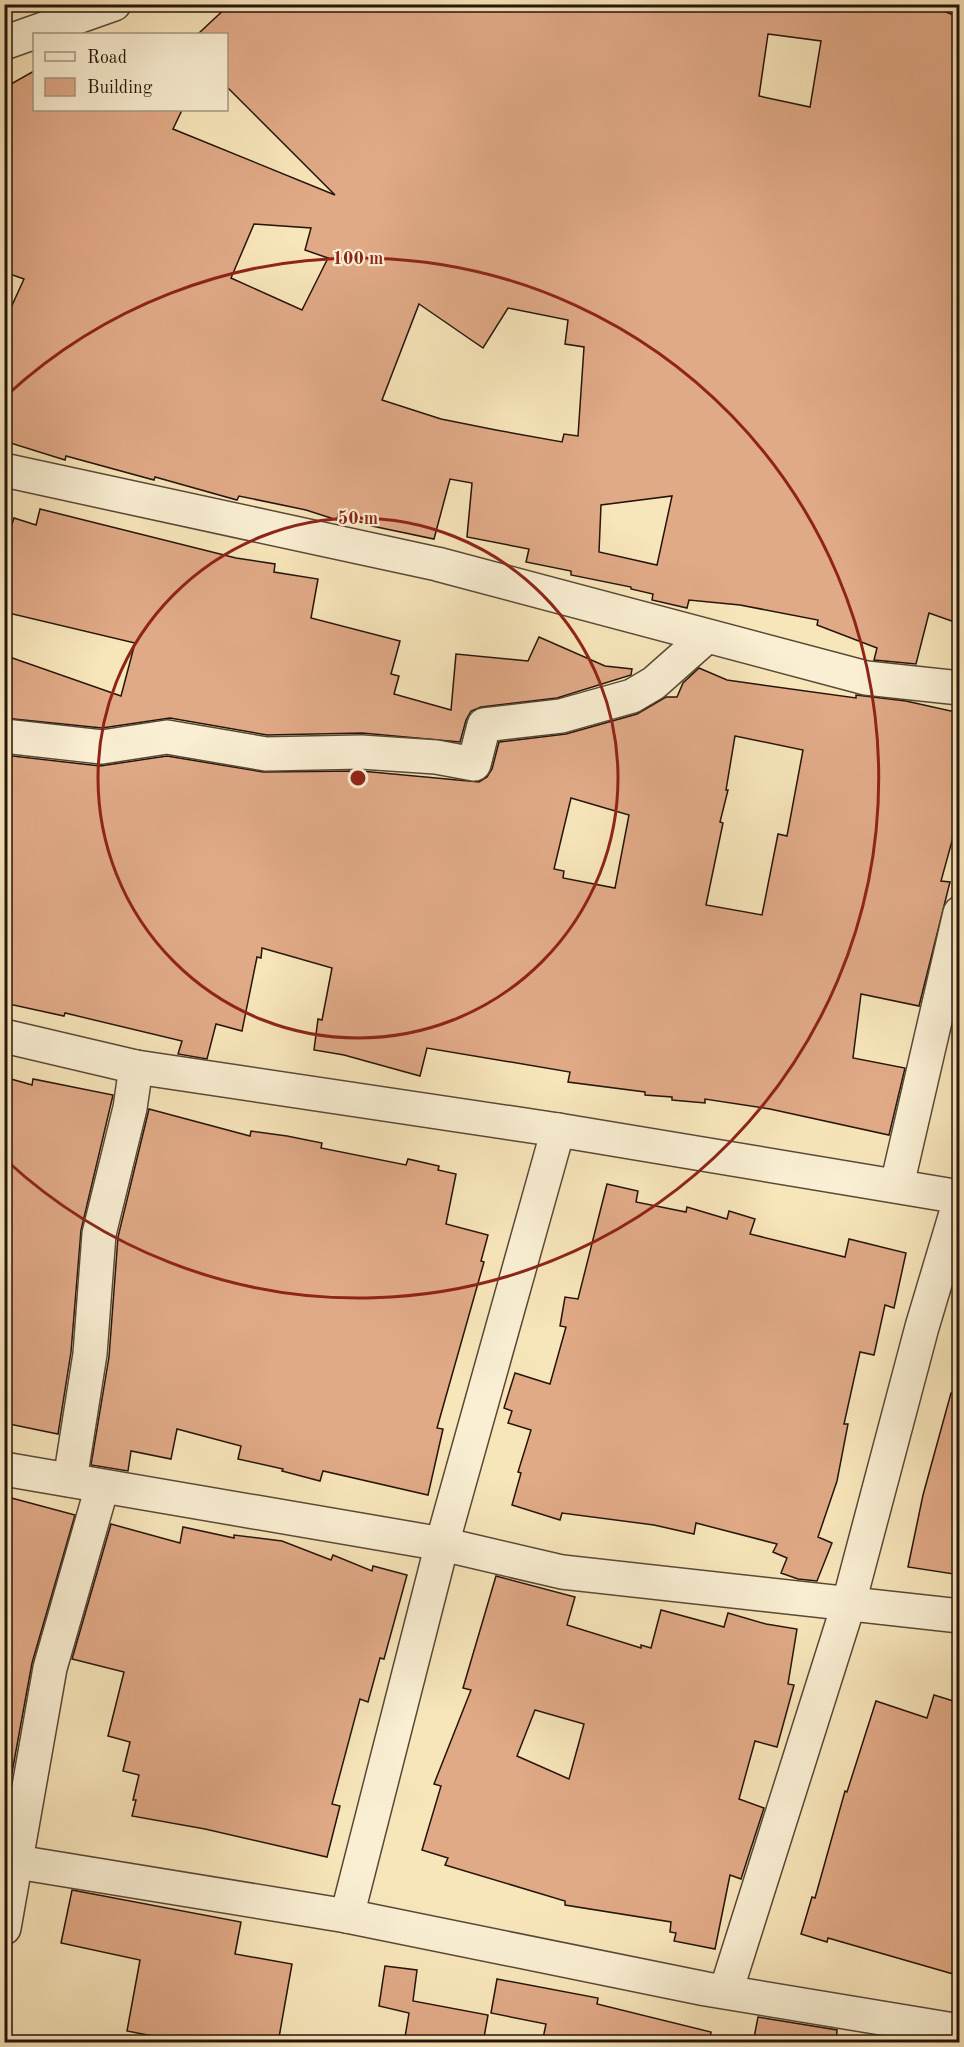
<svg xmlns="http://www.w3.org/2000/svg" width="964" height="2047" viewBox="0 0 964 2047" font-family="'Old Standard TT',serif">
<rect width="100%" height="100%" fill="#f8e6bb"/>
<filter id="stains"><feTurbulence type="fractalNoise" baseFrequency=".00333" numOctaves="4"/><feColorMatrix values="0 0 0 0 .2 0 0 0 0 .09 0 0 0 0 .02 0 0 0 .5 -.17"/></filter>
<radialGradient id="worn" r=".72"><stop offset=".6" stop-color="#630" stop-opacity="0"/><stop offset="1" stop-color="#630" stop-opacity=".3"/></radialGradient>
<!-- building -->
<g fill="#e1aa87" stroke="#26140b" stroke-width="1.5" fill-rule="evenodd">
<path d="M230,4H928L960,18V624L929,613L916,664L874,660L877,648L817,625L818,620L740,605L689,600L687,608L652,600L653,594L631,589V587L571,575V571L526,562L529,549L467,537L472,483L450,479L434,539L372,526L338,514L337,520L306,510L239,496L237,500L155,477L154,480L66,456L65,460L4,441V323L24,279L4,272V88L34,71V110H182L173,129L335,195L226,86V34H198ZM768,34L821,41L810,107L759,96ZM254,224L311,228L305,250L328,258L302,310L231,278ZM419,304L483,348L508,308L568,320L565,344L584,347L578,436L564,434L562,442L496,430L441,419L382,400ZM672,496L657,565L599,552L601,505Z"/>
<polygon points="40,509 236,558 275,564 274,572 318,579 311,618 400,641 391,674 399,676 394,694 451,710 456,654 528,661 539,637 605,666 632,669 631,675 557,698 481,707 471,711 466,720 460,742 362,733 267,735 170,718 102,728 4,718 4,655 121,696 135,643 4,612 4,548 14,518 36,525"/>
<path d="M699,668L727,680L856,698V695L906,701L960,713V812L941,881L950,882L919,1006L861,994L853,1058L905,1068L889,1135L770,1109L705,1099V1103L672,1100V1097L645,1095V1092L568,1082L570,1072L427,1048L420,1076L344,1055L314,1050L318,1019L322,1020L332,968L262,948L261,958L257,957L242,1031L216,1024L207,1059L178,1054L182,1041L65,1013L64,1016L4,1003V755L100,766L167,756L263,772L361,771L479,782L487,777L492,769L499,742L566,734L637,714L666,697H677L683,683ZM735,736L803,750L787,836L778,834L762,915L706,905L723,823L720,822L728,790H726ZM571,798L629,815L615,888L563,878L564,871L554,869Z"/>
<polygon points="4,1077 32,1085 33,1079 113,1095 81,1230 71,1352 58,1434 4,1423"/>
<polygon points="149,1109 250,1136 251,1131 287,1136 322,1143 321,1148 406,1165 408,1159 439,1166 438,1170 456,1174 446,1224 488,1235 481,1261 484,1262 437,1428 443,1429 428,1495 323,1471 320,1481 282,1471 283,1469 238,1459 241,1446 177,1429 171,1459 131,1451 128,1471 91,1465 109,1357 118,1237"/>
<polygon points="607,1184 638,1191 636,1202 686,1212 687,1207 727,1219 729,1211 755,1219 750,1234 845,1257 849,1239 906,1253 894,1308 885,1305 874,1355 860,1352 844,1424 848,1424 837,1481 818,1537 832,1543 817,1581 798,1579 781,1573 787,1558 773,1552 777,1544 696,1523 694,1534 654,1525 562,1513 560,1520 512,1505 521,1473 518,1472 531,1430 508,1423 512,1411 504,1408 515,1373 550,1384 566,1327 560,1326 565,1297 578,1299"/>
<polygon points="951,1393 960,1394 960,1575 908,1567 923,1495"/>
<polygon points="4,1496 75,1515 32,1663 9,1789 4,1789"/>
<polygon points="111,1524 180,1543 183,1527 234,1538 234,1535 282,1541 331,1560 333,1555 372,1571 373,1566 407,1575 384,1659 380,1658 368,1702 360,1699 332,1804 340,1806 327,1857 205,1829 132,1816 136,1800 133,1800 139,1775 123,1771 130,1742 108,1736 124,1672 72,1659"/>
<path d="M496,1576L575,1597L567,1625L641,1648V1645L651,1648L661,1610L724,1627L728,1613L766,1624L797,1629L788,1684L794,1685L777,1747L755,1741L739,1799L764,1808L741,1879L730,1875L715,1949L674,1941L676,1933L670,1932L671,1922L565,1905V1901L445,1865L448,1858L422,1850L441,1786L434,1784L471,1690L463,1688ZM535,1710L584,1724L569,1779L517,1756Z"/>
<polygon points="934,1695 960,1703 960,1976 828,1938 827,1942 801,1934 812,1897 815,1898 845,1791 847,1792 876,1701 927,1718"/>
<polygon points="72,1890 241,1922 235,1954 292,1964 278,2043 189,2043 127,2031 140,1960 61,1943"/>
<polygon points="385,1966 417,1970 413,2001 488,2015 483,2043 404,2043 409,2013 379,2006"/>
<polygon points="497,1979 598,1998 597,2004 711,2032 710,2043 542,2043 546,2024 491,2013"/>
<polygon points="758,2017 837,2030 836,2043 753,2043"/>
</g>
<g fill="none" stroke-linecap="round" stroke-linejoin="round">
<!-- minor casing -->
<g stroke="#5a4837" stroke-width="36">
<g id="minor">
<polyline points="4,43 114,4"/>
<polyline points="4,470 437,564 866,678 960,688"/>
<polyline points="4,736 102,747 167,737 266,754 361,752 436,757 474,764 484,725 561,716 632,696 654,683 706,637"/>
<polyline points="4,1036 136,1067 558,1130 960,1197"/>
<polyline points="897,1185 960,913"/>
<polyline points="4,1469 442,1544 562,1572 960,1616"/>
<polyline points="70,1480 90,1354 99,1234 130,1108 136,1067"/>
<polyline points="17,1862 347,1916 706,1989 960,2031"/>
<polyline points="347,1916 442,1544 558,1130"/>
<polyline points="4,1928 50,1668 102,1487"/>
<polyline points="726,1991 848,1606 922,1327 960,1200"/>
</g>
</g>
<!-- minor -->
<use href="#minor" stroke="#faefd3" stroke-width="33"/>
</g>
<!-- distance rings -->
<g fill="none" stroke="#8f2418" stroke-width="3">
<circle cx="358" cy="778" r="260"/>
<path d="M7 395A520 520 0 1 1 7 1161"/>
</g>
<circle cx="358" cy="778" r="9" fill="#8f2418" stroke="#faefd3" stroke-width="3"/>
<g font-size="18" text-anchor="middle" font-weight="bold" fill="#8f2418" stroke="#faefd3" stroke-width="4.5" stroke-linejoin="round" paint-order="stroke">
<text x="358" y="264">100 m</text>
<text x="358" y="524">50 m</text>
</g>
<!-- margin -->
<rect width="964" height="2047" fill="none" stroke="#f8e6bb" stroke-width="24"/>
<rect x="6" y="6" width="952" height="2035" fill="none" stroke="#26140b" stroke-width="3"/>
<rect x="12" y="12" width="940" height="2023" fill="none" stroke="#26140b" stroke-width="1.5"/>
<!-- legend -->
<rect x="33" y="33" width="195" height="78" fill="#faefd3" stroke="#a59783" stroke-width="1.5"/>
<rect x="45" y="52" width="30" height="9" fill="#faefd3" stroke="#a59783" stroke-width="1.5"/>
<text x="87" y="63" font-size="18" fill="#26140b">Road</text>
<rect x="45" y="78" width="30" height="18" fill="#e1aa87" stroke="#a59783" stroke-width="1.5"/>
<text x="87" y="93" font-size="18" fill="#26140b">Building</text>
<rect width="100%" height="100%" filter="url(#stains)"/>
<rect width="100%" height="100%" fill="url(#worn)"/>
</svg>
